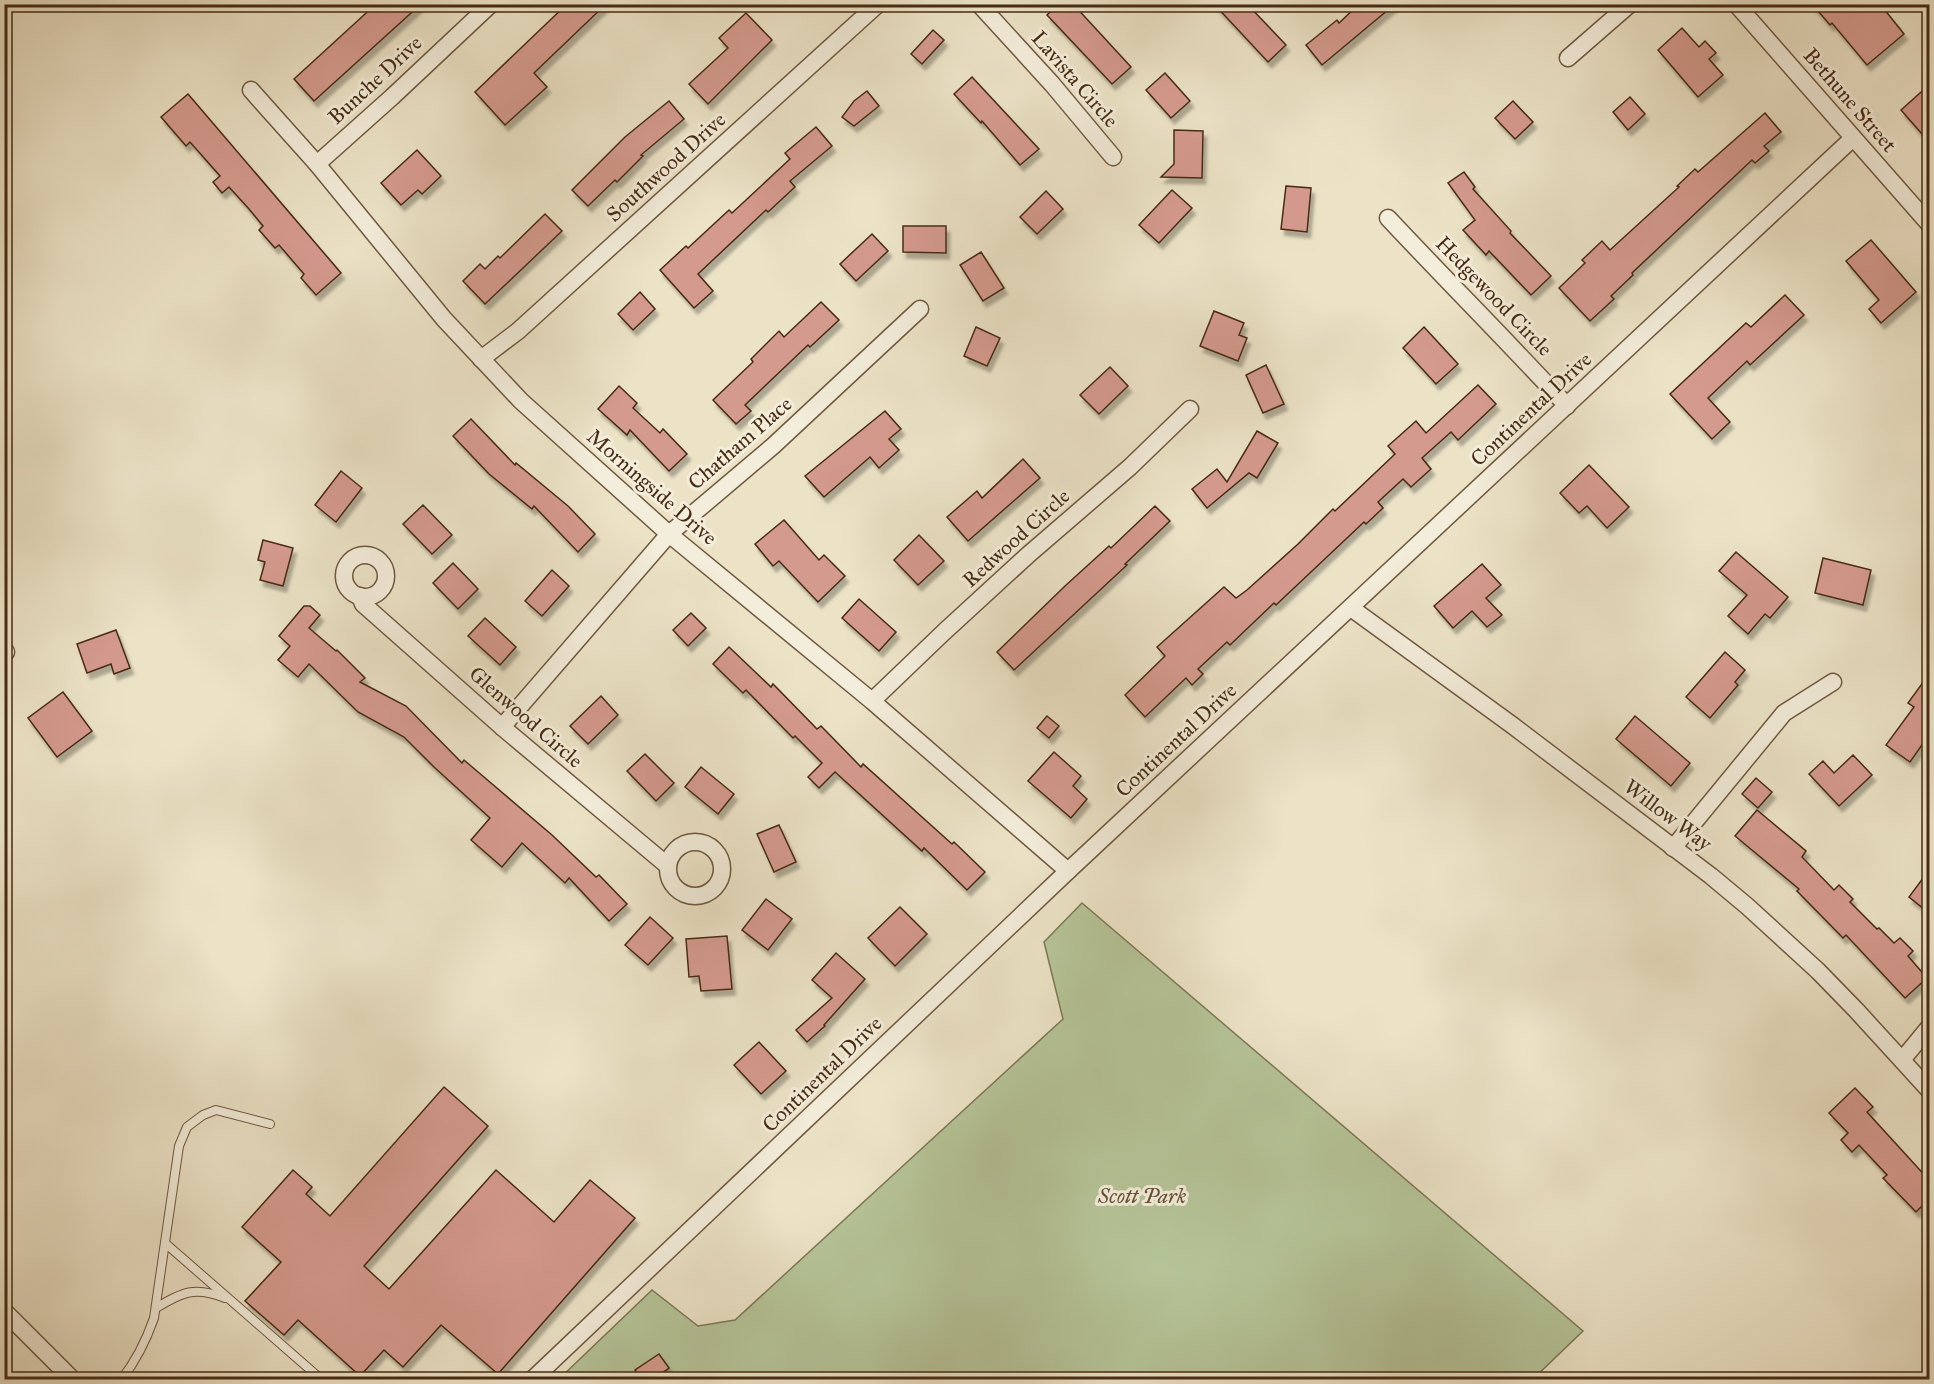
<svg xmlns="http://www.w3.org/2000/svg" width="1934" height="1384" viewBox="0 0 1934 1384" font-family="'IM FELL Great Primer',serif">
<defs>
<filter id="shadow"><feDropShadow dx="3.5" dy="6" stdDeviation="1.5" flood-color="#0004"/></filter>
</defs>
<rect width="100%" height="100%" fill="#ece3c7"/>
<filter id="stains"><feTurbulence type="fractalNoise" baseFrequency=".00333" numOctaves="4"/><feColorMatrix values="0 0 0 0 .2 0 0 0 0 .09 0 0 0 0 .02 0 0 0 .5 -.17"/></filter>
<radialGradient id="worn" r=".72"><stop offset=".6" stop-color="#630" stop-opacity="0"/><stop offset="1" stop-color="#630" stop-opacity=".3"/></radialGradient>
<!-- green -->
<polygon fill="#b5c498" stroke="#7e7855" stroke-width="1.5" points="1082,903 1583,1331 1532,1380 558,1380 652,1290 698,1326 735,1320 1063,1019 1044,942"/>
<!-- building -->
<g fill="#d59a8e" stroke="#472b12" stroke-width="1.5" filter="url(#shadow)">
<polygon points="376,4 421,4 314,101 294,79"/>
<polygon points="567,4 606,4 534,73 547,87 505,125 475,92"/>
<polygon points="1058,4 1073,4 1131,67 1112,84 1047,15"/>
<polygon points="1214,4 1247,4 1286,45 1268,62"/>
<polygon points="1359,4 1395,4 1322,65 1306,45 1337,20 1339,23"/>
<polygon points="1812,4 1880,4 1904,34 1867,65 1832,23 1830,25"/>
<polygon points="746,13 772,40 708,104 689,84 728,48 719,38"/>
<polygon points="1682,28 1699,47 1705,41 1716,53 1709,59 1723,75 1698,97 1658,50"/>
<polygon points="933,30 944,40 922,64 911,54"/>
<polygon points="1165,73 1190,101 1171,118 1146,90"/>
<polygon points="972,77 1039,149 1020,165 982,121 981,123 954,94"/>
<polygon points="1929,85 1929,142 1901,110"/>
<polygon points="867,91 879,106 854,126 842,117 854,101"/>
<polygon points="188,94 341,273 316,295 301,278 304,274 279,245 275,248 259,230 263,226 249,209 229,187 222,193 213,182 220,176 190,142 186,146 161,117"/>
<polygon points="1630,97 1645,114 1628,130 1613,112"/>
<polygon points="669,101 684,119 641,155 643,156 617,182 615,180 588,206 572,190 625,137"/>
<polygon points="1513,101 1533,122 1515,139 1495,118"/>
<polygon points="1765,113 1781,132 1764,146 1769,151 1755,163 1752,160 1632,273 1633,275 1611,296 1614,299 1590,321 1559,288 1585,263 1582,260 1602,241 1610,250 1679,187 1677,186 1695,169 1698,172"/>
<polygon points="816,127 832,146 790,181 795,187 768,212 766,210 698,274 713,291 694,308 660,270 686,246 688,248 729,210 732,213 790,159 785,153"/>
<polygon points="1174,130 1203,131 1202,178 1161,177 1174,164"/>
<polygon points="417,150 441,176 422,194 418,190 401,205 381,183"/>
<polygon points="1464,172 1475,187 1473,189 1511,231 1510,233 1551,276 1531,295 1489,251 1486,255 1463,230 1475,220 1448,183"/>
<polygon points="1286,186 1311,188 1307,232 1281,229"/>
<polygon points="1172,190 1192,208 1159,243 1139,225"/>
<polygon points="1046,191 1063,209 1037,234 1020,217"/>
<polygon points="545,214 562,231 485,304 463,281 480,264 485,269 498,256 500,258"/>
<polygon points="903,226 946,226 946,253 903,252"/>
<polygon points="872,234 888,251 856,281 840,264"/>
<polygon points="1871,240 1916,292 1881,323 1869,309 1879,300 1846,261"/>
<polygon points="981,252 1004,288 983,301 960,265"/>
<polygon points="640,292 655,309 633,330 618,314"/>
<polygon points="1785,295 1804,315 1750,365 1747,361 1708,398 1730,422 1712,439 1670,394 1746,323 1751,327"/>
<polygon points="821,302 839,320 810,347 808,345 745,405 751,411 736,424 713,400 753,362 751,359 779,331 784,337"/>
<polygon points="1214,311 1244,323 1239,335 1247,338 1238,361 1200,346"/>
<polygon points="976,327 1000,338 987,366 964,356"/>
<polygon points="1424,327 1458,364 1436,384 1403,348"/>
<polygon points="1266,365 1284,404 1263,413 1246,375"/>
<polygon points="1110,367 1128,386 1099,414 1080,395"/>
<polygon points="1478,385 1496,404 1458,440 1451,432 1422,458 1431,469 1411,487 1403,479 1378,502 1383,508 1366,524 1364,522 1276,605 1274,603 1230,645 1227,642 1198,669 1203,674 1192,685 1186,678 1145,717 1125,695 1165,656 1157,647 1224,587 1236,598 1247,590 1298,544 1333,509 1335,511 1395,454 1388,446 1416,421 1426,433"/>
<polygon points="619,386 637,403 633,408 660,433 663,429 687,454 669,471 630,430 627,435 598,409"/>
<polygon points="885,411 901,429 889,439 899,450 879,468 870,457 824,497 805,476"/>
<polygon points="471,419 515,465 516,463 568,506 595,534 578,552 534,506 532,509 489,474 453,436"/>
<polygon points="1257,431 1278,443 1257,478 1249,473 1207,508 1192,489 1217,469 1227,482"/>
<polygon points="1023,459 1040,478 968,541 947,517 977,491 982,498"/>
<polygon points="1589,465 1629,507 1607,528 1587,506 1579,513 1560,493"/>
<polygon points="341,471 362,488 336,522 315,505"/>
<polygon points="423,505 452,535 432,554 403,524"/>
<polygon points="1155,506 1170,521 1125,564 1127,565 1014,670 997,652 1065,586 1109,546 1111,548"/>
<polygon points="784,520 819,560 824,555 845,576 818,602 779,561 773,566 755,544"/>
<polygon points="919,535 944,561 918,585 894,560"/>
<polygon points="263,540 293,548 283,586 260,580 265,562 258,560"/>
<polygon points="1736,552 1788,597 1770,618 1765,614 1748,634 1728,616 1747,595 1719,571"/>
<polygon points="1823,558 1871,570 1863,605 1815,593"/>
<polygon points="453,563 478,589 458,609 433,583"/>
<polygon points="1482,564 1501,585 1486,598 1502,615 1487,627 1472,611 1453,628 1434,606"/>
<polygon points="552,570 569,586 542,616 525,601"/>
<polygon points="859,599 896,632 879,651 842,618"/>
<polygon points="304,606 310,606 320,615 309,628 336,651 337,650 365,678 360,682 406,706 462,763 464,760 552,835 596,877 599,875 627,904 609,921 569,878 565,883 522,843 502,867 471,840 490,818 434,767 404,737 358,712 309,664 298,677 278,660 290,646 279,636"/>
<polygon points="691,613 706,628 688,646 673,630"/>
<polygon points="485,618 516,647 500,665 468,636"/>
<polygon points="116,630 130,668 114,674 111,664 87,673 77,644"/>
<polygon points="729,647 771,687 773,684 817,729 821,726 861,767 863,764 952,844 954,842 985,872 967,890 924,848 922,851 835,772 819,788 808,777 822,763 795,736 793,738 746,690 743,693 713,664"/>
<polygon points="1725,652 1745,670 1735,682 1738,685 1710,718 1686,697"/>
<polygon points="1929,674 1929,735 1910,762 1886,745 1914,707 1908,703"/>
<polygon points="63,692 92,731 57,757 28,718"/>
<polygon points="601,696 618,715 588,744 570,726"/>
<polygon points="1047,716 1059,726 1049,738 1037,728"/>
<polygon points="1635,716 1690,763 1671,786 1616,739"/>
<polygon points="1054,752 1081,776 1073,786 1087,799 1071,818 1028,781"/>
<polygon points="645,754 674,783 656,801 627,771"/>
<polygon points="1853,755 1872,775 1839,806 1809,774 1823,761 1834,773"/>
<polygon points="701,767 734,794 718,814 685,787"/>
<polygon points="1756,778 1772,792 1758,808 1742,794"/>
<polygon points="1757,810 1806,851 1802,857 1834,890 1839,885 1853,899 1850,902 1877,929 1879,928 1894,943 1900,938 1913,951 1908,956 1927,978 1905,998 1846,935 1843,938 1797,891 1799,889 1735,836"/>
<polygon points="779,825 796,862 774,872 757,834"/>
<polygon points="1929,870 1929,913 1909,897"/>
<polygon points="766,899 792,919 768,950 742,930"/>
<polygon points="900,907 927,934 895,966 868,938"/>
<polygon points="650,917 673,938 648,965 625,945"/>
<polygon points="727,936 732,989 701,991 699,976 689,977 686,939"/>
<polygon points="836,953 865,979 824,1025 825,1026 807,1042 796,1030 832,998 812,980"/>
<polygon points="759,1042 786,1071 761,1094 734,1065"/>
<polygon points="444,1087 488,1126 364,1266 389,1289 496,1170 554,1222 590,1180 635,1218 498,1374 441,1325 403,1367 384,1350 360,1376 298,1320 284,1335 245,1301 281,1262 242,1227 293,1170 312,1187 306,1194 330,1216"/>
<polygon points="1855,1088 1873,1107 1867,1112 1929,1180 1929,1199 1916,1212 1883,1178 1887,1175 1859,1145 1852,1152 1841,1140 1848,1133 1829,1113"/>
<polygon points="659,1354 669,1368 652,1380 641,1380 635,1370"/>
</g>
<g fill="none" stroke-linecap="round" stroke-linejoin="round">
<!-- service casing -->
<g stroke="#70593f" stroke-width="10">
<g id="service">
<polyline points="165,1243 322,1380"/>
<path d="M156,1308C182,1292 195,1286 225,1298"/>
<path d="M121,1380C136,1361 146,1341 154,1318L179,1146L187,1127L203,1115L216,1110L270,1124"/>
</g>
</g>
<!-- minor casing -->
<g stroke="#70593f" stroke-width="19">
<g id="minor">
<polyline points="979,4 1052,84 1113,157"/>
<polyline points="1736,4 1930,225"/>
<polyline points="1568,58 1630,4"/>
<polyline points="251,90 317,164 444,319 521,401 669,534 872,701 1068,871"/>
<polyline points="317,164 392,97 491,4"/>
<path d="M1388,218C1447,281 1508,342 1567,406"/>
<polyline points="481,359 518,331 878,4"/>
<circle cx="365" cy="576" r="21"/>
<polyline points="360,596 363,604 502,727 668,866"/>
<polyline points="1351,608 1512,725 1711,876 1747,906 1818,971 1856,1010 1930,1091"/>
<polyline points="4,652 6,652"/>
<polyline points="872,701 944,632 1028,555 1130,467 1190,409"/>
<polyline points="502,727 669,534 773,446 920,309"/>
<circle cx="695" cy="869" r="27"/>
<polyline points="1673,848 1784,713 1833,682"/>
<polyline points="1902,1060 1930,1026"/>
<polyline points="4,1311 73,1380"/>
<polyline points="532,1380 1068,871 1853,138"/>
</g>
</g>
<!-- service -->
<use href="#service" stroke="#f3eddb" stroke-width="8"/>
<!-- minor -->
<use href="#minor" stroke="#f3eddb" stroke-width="16"/>
</g>
<g text-anchor="middle" stroke-width="6" stroke-linejoin="round" paint-order="stroke">
<!-- street labels -->
<g font-size="21" fill="#472b12" stroke="#f3eddb">
<text transform="translate(1075 79) rotate(49)" y="7">Lavista Circle</text>
<text transform="translate(375 80) rotate(-43)" y="7">Bunche Drive</text>
<text transform="translate(1850 100) rotate(49)" y="7">Bethune Street</text>
<text transform="translate(666 167) rotate(-42)" y="7">Southwood Drive</text>
<text transform="translate(1494 296) rotate(46)" y="7">Hedgewood Circle</text>
<text transform="translate(1531 409) rotate(-43)" y="7">Continental Drive</text>
<text transform="translate(740 443) rotate(-41)" y="7">Chatham Place</text>
<text transform="translate(652 487) rotate(41)" y="7">Morningside Drive</text>
<text transform="translate(1016 538) rotate(-42)" y="7">Redwood Circle</text>
<text transform="translate(526 717) rotate(41)" y="7">Glenwood Circle</text>
<text transform="translate(1176 740) rotate(-43)" y="7">Continental Drive</text>
<text transform="translate(1668 815) rotate(37)" y="7">Willow Way</text>
<text transform="translate(822 1074) rotate(-44)" y="7">Continental Drive</text>
</g>
<!-- park labels -->
<g font-size="21" font-style="italic" fill="#625134" stroke="#f3eddb">
<text x="1142" y="1203">Scott Park</text>
</g>
</g>
<!-- margin -->
<rect width="1934" height="1384" fill="none" stroke="#ece3c7" stroke-width="24"/>
<rect x="6" y="6" width="1922" height="1372" fill="none" stroke="#472b12" stroke-width="3"/>
<rect x="12" y="12" width="1910" height="1360" fill="none" stroke="#472b12" stroke-width="1.5"/>
<rect width="100%" height="100%" filter="url(#stains)"/>
<rect width="100%" height="100%" fill="url(#worn)"/>
</svg>
